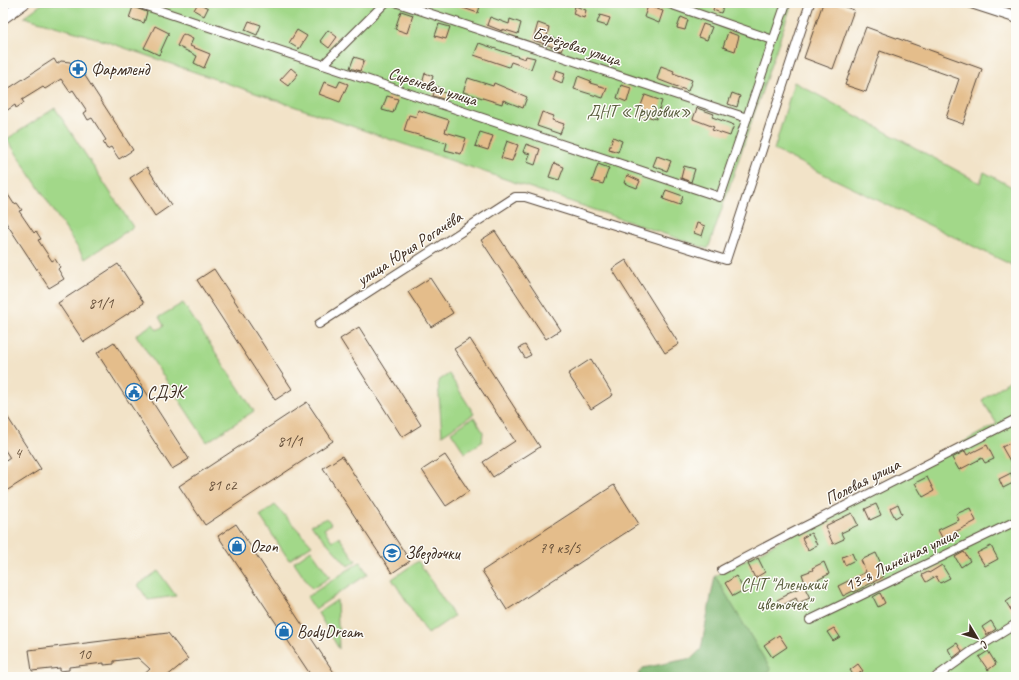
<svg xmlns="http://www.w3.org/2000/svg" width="1019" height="680" viewBox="0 0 1019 680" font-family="Caveat,sans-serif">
<rect width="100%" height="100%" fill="#fdfcf7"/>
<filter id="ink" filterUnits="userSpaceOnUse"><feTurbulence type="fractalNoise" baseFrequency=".025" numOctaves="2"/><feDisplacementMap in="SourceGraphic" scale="8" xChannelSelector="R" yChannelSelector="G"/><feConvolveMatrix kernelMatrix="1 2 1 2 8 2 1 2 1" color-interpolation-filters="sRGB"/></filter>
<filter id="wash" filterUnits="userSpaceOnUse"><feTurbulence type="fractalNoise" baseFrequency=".012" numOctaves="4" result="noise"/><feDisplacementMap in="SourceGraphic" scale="16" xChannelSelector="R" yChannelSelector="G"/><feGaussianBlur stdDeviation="0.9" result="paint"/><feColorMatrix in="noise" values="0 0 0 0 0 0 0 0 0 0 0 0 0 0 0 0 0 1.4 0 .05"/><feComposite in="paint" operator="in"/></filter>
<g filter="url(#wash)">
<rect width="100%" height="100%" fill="#f2e3c8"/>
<!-- green -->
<g fill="#a2d889" stroke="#6e8154">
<polygon points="43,3 792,3 708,249 93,37 24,17"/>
<polygon points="794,82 980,183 984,172 1016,189 1016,267 774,150"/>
<polygon points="55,108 133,227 85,259 7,139"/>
<polygon points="183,303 254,411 207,442 136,335 153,324 157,330 164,326 159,317"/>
<polygon points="449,374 474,414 442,435 438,381"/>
<polygon points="1016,376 1016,677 759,677 770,670 715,576 997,424 982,400"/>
<polygon points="474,417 483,432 482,442 465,453 451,432"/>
<polygon points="275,505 312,545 289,560 260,516"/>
<polygon points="327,518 331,524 324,529 332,541 339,537 356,561 348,566 311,525"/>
<polygon points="311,550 330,577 312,589 294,562"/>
<polygon points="418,561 454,616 428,634 392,579"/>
<polygon points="360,562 368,574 315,609 307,597"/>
<polygon points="158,571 176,596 148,600 138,585"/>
<polygon points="337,600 339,649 318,613"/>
</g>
<!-- forest -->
<polygon fill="#81b875" stroke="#5e714a" points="715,576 771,670 759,677 637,677 643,668 692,658 701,649"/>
<g id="blocks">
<!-- building -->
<g fill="#e4bd8b">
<polygon points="198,3 208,8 204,16 194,10"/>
<polygon points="452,3 481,3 478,13 451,4"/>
<polygon points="715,3 725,3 721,13 713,10"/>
<polygon points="823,3 834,3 854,10 833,69 804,58"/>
<polygon points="575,6 586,10 584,18 573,14"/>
<polygon points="648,6 663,11 659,23 644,17"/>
<polygon points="133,7 147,12 144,23 129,18"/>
<polygon points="401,11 413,15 407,33 395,29"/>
<polygon points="600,15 610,18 607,26 597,23"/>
<polygon points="490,17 509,24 510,19 521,23 518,34 502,29 502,31 487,25"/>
<polygon points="681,17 688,20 685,30 677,28"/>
<polygon points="249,21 261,25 257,35 245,30"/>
<polygon points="538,23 549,27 547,36 565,42 561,51 554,49 554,47 533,40"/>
<polygon points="439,24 450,27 446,39 435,36"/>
<polygon points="703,24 712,27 707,40 698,37"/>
<polygon points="155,26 169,33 159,55 144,48"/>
<polygon points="866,27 982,69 963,124 946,118 959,79 880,51 866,92 845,85"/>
<polygon points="297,30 307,36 299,49 289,43"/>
<polygon points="328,30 337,37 329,48 320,41"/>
<polygon points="728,32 739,36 735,51 723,47"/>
<polygon points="183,34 193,39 190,46 210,54 204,68 194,63 197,56 177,46"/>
<polygon points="479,43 525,59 526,56 535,58 531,69 511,62 509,67 474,55"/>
<polygon points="354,57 364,60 360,71 350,68"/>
<polygon points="54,59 57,64 61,61 70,62 74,68 78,65 133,150 119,159 111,147 107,149 103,142 106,140 92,118 88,120 84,113 87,111 73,90 70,92 61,79 45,89 43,87 22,100 24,103 16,108 15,105 6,111 3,106 3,92"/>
<polygon points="661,66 674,71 673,73 692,80 688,91 657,79"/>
<polygon points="291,68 298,74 288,86 280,80"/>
<polygon points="556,70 565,73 562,83 553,79"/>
<polygon points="425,73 433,76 430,87 422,84"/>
<polygon points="578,76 591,81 590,83 607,88 603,98 574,89"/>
<polygon points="468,78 493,86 494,83 527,97 523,108 503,100 502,104 463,92"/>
<polygon points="340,81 348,84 340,102 319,94 324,82 337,87"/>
<polygon points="621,85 631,88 627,102 617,98"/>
<polygon points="436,86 443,89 442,92 448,94 446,100 433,96"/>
<polygon points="732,93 740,96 737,107 728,104"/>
<polygon points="645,95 662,101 656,119 647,116 646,119 637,116"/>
<polygon points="387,96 398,99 393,113 382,110"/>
<polygon points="697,108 714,114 712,117 734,125 730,136 712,130 714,127 693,119"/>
<polygon points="418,110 449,120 445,132 466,138 461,154 445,150 447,143 404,131 409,115 416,117"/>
<polygon points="542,112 554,116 552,120 564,124 560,134 537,126"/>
<polygon points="480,132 493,136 488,150 475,146"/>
<polygon points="613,137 622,141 618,152 609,149"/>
<polygon points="507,141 518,145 512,161 501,158"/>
<polygon points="526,144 540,149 535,165 527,162 530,154 523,152"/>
<polygon points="657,156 671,161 667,171 653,166"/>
<polygon points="554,163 564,167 559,180 549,177"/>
<polygon points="598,164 609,168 603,184 592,181"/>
<polygon points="684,166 695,169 691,182 681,178"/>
<polygon points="147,167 171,205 155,216 130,178"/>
<polygon points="627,175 640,181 637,188 624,183"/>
<polygon points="3,187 14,204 17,203 22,210 19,211 34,233 36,231 41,239 38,240 52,261 55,259 60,267 58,269 64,279 49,288 3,218"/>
<polygon points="666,190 683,196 680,205 663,199"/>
<polygon points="697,223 705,226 702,236 694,233"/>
<polygon points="495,231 560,330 546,339 481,240"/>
<polygon points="626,260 679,344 665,353 612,269"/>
<polygon points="118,264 144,303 84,342 58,303"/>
<polygon points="214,269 292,389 275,400 197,280"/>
<polygon points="430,278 453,313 431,327 408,292"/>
<polygon points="359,327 421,425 402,437 340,339"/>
<polygon points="470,339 540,447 493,477 483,462 515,441 454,349"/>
<polygon points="114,342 189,459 172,469 97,353"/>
<polygon points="525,345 531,355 525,358 519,348"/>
<polygon points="591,359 613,395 591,409 568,374"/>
<polygon points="307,402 333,441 205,525 179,486"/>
<polygon points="3,410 41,469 3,493 3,463 10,458 3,447"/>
<polygon points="1016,440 1016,458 1010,461 1002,447"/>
<polygon points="987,445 994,459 985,463 982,458 959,470 952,458 965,451 967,455"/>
<polygon points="445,455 469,491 446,506 422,470"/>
<polygon points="342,456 410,561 392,573 323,468"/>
<polygon points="1011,473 1015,482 1003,488 999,479"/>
<polygon points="927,477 934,491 923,497 915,483"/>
<polygon points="614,485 639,524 507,610 482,571"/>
<polygon points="876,504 881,515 870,520 865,509"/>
<polygon points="898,504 902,514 895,518 890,508"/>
<polygon points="970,508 976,521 955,532 956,536 944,541 938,530 959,520 956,514"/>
<polygon points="852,513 858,525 841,533 844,539 833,544 825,526"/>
<polygon points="236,524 299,620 337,677 312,677 218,536"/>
<polygon points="811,533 817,545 808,550 802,538"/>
<polygon points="991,546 998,559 985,566 977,553"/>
<polygon points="964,552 970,561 961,567 955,557"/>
<polygon points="852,553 855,560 845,565 842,557"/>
<polygon points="876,553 883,568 879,570 883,577 854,592 853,591 843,596 838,586 866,572 861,560"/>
<polygon points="758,558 765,572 755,578 748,564"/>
<polygon points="824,562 829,574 806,586 802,574 813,570 812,568"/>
<polygon points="942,565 950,578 940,583 936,576 926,582 922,575 928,572 929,573"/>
<polygon points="736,576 744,590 733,596 725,583"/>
<polygon points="804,586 810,598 798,603 796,598 781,606 777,600 787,595 787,593"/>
<polygon points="880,593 885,603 878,607 873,597"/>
<polygon points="1016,595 1016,618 1006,602"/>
<polygon points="991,621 996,629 987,635 982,627"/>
<polygon points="834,628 840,637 833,641 827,632"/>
<polygon points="168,633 188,659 166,677 141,677 150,669 138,658 114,661 114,664 104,665 104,663 69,667 69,670 60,671 60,668 32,671 29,650"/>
<polygon points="779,635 787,647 772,657 764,645"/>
<polygon points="957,643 962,651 953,658 948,649"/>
<polygon points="988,651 996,664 988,670 979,657"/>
<polygon points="858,664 863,671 854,676 850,670"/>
</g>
</g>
</g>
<g filter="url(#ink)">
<use href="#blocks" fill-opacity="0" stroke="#564638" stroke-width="1"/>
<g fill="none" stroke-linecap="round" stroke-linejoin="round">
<!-- minor casing -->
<g stroke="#564638" stroke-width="10">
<g id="minor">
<polyline points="137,3 720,197 786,3"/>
<polyline points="398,3 747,118"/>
<polyline points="667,3 773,40"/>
<polyline points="323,65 385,3"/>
<polyline points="319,324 515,197 525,197 726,260 810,3"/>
<polyline points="722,570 790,534 1016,419"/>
<polyline points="810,620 1016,521"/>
<polyline points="936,677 972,651 1016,624"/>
</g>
</g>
<!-- secondary casing -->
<g stroke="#564638" stroke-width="13">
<g id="secondary">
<polyline points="973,3 1016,17"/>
<polyline points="3,18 24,3"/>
</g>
</g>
<!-- minor -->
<use href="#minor" stroke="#fff" stroke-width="8"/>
<!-- secondary -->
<use href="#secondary" stroke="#fff" stroke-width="11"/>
</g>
</g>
<!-- icons -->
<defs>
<g id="pharmacy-ring" transform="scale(0.9)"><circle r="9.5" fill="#fdfcf7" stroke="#1f6fb2" stroke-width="1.5"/><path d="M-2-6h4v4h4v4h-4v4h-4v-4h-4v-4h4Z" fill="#1f6fb2"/></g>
<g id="civic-ring" transform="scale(0.9)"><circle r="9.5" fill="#fdfcf7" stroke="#1f6fb2" stroke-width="1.5"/><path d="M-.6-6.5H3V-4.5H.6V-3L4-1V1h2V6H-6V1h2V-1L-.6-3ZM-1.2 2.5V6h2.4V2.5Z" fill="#1f6fb2"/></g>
<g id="shop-ring" transform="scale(0.9)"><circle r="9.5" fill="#fdfcf7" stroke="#1f6fb2" stroke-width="1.5"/><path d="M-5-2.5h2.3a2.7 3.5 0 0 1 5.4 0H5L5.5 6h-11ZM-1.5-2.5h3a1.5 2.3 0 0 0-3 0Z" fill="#1f6fb2"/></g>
<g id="school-ring" transform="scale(0.9)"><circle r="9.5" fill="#fdfcf7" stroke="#1f6fb2" stroke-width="1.5"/><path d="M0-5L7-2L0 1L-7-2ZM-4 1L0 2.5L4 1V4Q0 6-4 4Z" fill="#1f6fb2"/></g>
</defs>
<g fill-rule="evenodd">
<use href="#pharmacy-ring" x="78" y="69"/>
<use href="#civic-ring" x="134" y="392"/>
<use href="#shop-ring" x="237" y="546"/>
<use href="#school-ring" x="392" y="553"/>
<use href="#shop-ring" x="284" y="631"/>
</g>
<g text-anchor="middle" stroke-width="3" stroke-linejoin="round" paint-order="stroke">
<!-- number labels -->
<g font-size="15" fill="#654f39">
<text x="101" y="308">81/1</text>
<text x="290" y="446">81/1</text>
<text x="18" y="458">4</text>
<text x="222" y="490">81 с2</text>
<text x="560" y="553">79 к3/5</text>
<text x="84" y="659">10</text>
</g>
<!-- street labels -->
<g font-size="17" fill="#3b2a1e" stroke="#fdfcf7">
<text transform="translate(577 46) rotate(18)" y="6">Берёзовая улица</text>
<text transform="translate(433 86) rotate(18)" y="6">Сиреневая улица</text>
<text transform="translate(409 248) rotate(-33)" y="6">улица Юрия Рогачёва</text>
<text transform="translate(862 481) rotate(-27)" y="6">Полевая улица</text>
<text transform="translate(901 559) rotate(-26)" y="6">13-я Линейная улица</text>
</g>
<!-- poi labels -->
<g font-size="17" fill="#3b2a1e" stroke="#fdfcf7" text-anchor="start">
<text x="91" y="75">Фармленд</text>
<text x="147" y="398">СДЭК</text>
<text x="250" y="552">Ozon</text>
<text x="405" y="559">Звездочки</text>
<text x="297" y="637">BodyDream</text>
</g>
<!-- park labels -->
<g font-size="17" fill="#5a5e3e" stroke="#fdfcf7">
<text x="639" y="117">ДНТ «Трудовик»</text>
<text x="784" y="590">СНТ "Аленький<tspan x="784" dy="20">цветочек"</tspan></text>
</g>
</g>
<!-- margin -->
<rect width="1019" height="680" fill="none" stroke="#fdfcf7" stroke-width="16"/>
<!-- north arrow -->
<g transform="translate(977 638) rotate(128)" stroke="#fdfcf7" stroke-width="3" paint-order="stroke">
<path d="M0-3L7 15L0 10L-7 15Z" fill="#3b2a1e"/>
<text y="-6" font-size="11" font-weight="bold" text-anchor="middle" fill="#3b2a1e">С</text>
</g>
</svg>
